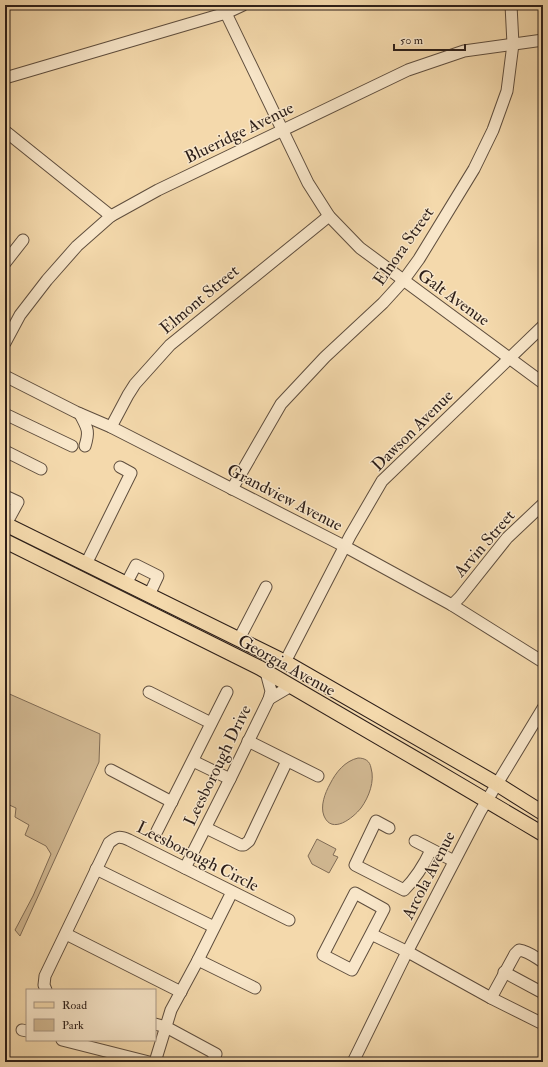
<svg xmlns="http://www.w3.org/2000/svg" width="548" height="1067" viewBox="0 0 548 1067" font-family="'IM FELL Double Pica',serif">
<rect width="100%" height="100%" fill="#f4d9ac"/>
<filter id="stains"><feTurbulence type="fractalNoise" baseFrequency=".005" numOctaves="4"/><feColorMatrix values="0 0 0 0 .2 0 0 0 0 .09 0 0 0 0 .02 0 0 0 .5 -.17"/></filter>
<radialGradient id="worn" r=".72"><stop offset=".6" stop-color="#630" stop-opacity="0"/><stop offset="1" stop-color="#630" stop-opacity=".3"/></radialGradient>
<!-- green -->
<g fill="#d2b993" stroke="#806c56">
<polygon points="5,692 100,734 99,762 20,936 15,930 33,896 51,854 46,846 25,835 29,825 15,817 16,808 5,803"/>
<path d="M358,758C365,758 370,761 371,768C375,781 369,797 361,808C353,818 332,835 324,816C320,806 325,793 330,784C336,772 345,761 358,758Z"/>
<polygon points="317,839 336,849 333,855 338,857 329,873 312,864 308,856"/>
</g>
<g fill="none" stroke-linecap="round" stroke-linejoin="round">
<!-- minor casing -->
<g stroke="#5f4e3e" stroke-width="13">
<g id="minor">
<polyline points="222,5 308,183 329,216 360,248 543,383"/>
<polyline points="5,78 226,13 243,5"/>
<polyline points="5,131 111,216"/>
<polyline points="5,263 23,240"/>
<polyline points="5,343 20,315 47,280 77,246 111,216 158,190 408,70 464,51 543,40"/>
<polyline points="5,376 76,412 111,427 344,546 452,605 543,662"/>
<path d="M80,414C87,428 90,430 85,446"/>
<polyline points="5,418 7,415 72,446"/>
<polyline points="111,427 128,395 135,384 170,345 329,216"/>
<polyline points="5,451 41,469"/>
<polyline points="232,489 281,404 325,357 383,303 403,281 419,259 474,169 493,130 507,91 513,44 511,5"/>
<polyline points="5,496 18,502 6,524"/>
<polyline points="86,564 131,473 120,467"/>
<polyline points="126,584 136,565 158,576 149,595"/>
<polyline points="452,605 460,597 507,538 543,504"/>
<polyline points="239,639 266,587"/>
<polyline points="285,662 350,536 382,481 543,326"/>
<polyline points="149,692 211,723"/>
<polyline points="269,699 291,686"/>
<polyline points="248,741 318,776"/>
<polyline points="193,761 230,779"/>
<polyline points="111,770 172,802"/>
<polyline points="206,828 241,845 244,845 249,841 287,761"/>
<path d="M389,828L376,821L355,865L404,890C416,878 424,865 431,850"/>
<polyline points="157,831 227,692"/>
<polyline points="415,841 454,861"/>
<polyline points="185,868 230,779 269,699 271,691 266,672"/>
<polyline points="96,869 214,927"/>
<polyline points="66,934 181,992"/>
<polyline points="371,934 384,909 355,893 323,955 352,970 371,934 408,952 491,998 543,1024"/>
<polyline points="198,960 255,988"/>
<polyline points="504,972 543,993"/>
<path d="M46,990L44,985L45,976L109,843C117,836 120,836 129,840L289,920"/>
<path d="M491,998L515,954L519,950C528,951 535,957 543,962"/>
<polyline points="155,1024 166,1027 216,1054 212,1062"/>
<polyline points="22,1030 27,1031"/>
<polyline points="62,1040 149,1062"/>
<polyline points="155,1062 171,1010 198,960 232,892"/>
<polyline points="353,1062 404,958 480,812 543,708"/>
</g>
</g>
<!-- major casing -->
<g stroke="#2d1f19" stroke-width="16">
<g id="major">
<polyline points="5,524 285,662 497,784 543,813"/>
<polyline points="5,541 260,668 423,763 543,834"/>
</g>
</g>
<!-- minor -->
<use href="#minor" stroke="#f8e6c9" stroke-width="11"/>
<!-- major -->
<use href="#major" stroke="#f4d9ac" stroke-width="14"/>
</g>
<g text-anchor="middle" stroke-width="3" stroke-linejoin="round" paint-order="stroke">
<!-- street labels -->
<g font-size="17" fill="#2d1f19" stroke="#f8e6c9">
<text transform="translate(239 132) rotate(-26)" y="6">Blueridge Avenue</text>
<text transform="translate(403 246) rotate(-55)" y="6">Elnora Street</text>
<text transform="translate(454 297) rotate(36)" y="6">Galt Avenue</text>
<text transform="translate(199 299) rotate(-40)" y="6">Elmont Street</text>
<text transform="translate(412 430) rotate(-45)" y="6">Dawson Avenue</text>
<text transform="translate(285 497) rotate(27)" y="6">Grandview Avenue</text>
<text transform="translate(484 543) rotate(-49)" y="6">Arvin Street</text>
<text transform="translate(287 665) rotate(29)" y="6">Georgia Avenue</text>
<text transform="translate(217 765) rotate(-64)" y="6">Leesborough Drive</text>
<text transform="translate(198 856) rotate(27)" y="6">Leesborough Circle</text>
<text transform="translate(428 875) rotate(-63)" y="6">Arcola Avenue</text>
</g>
</g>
<!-- margin -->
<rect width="548" height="1067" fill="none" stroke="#f4d9ac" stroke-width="20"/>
<rect x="6" y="6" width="536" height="1055" fill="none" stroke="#2d1f19" stroke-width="2"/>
<rect x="10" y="10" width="528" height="1047" fill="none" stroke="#2d1f19"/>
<!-- legend -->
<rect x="26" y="989" width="130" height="52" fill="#f8e6c9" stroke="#a79683"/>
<rect x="34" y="1002" width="20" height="6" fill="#f4d9ac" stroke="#a79683"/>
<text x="62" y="1009" font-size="12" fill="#2d1f19">Road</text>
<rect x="34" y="1019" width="20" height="12" fill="#d2b993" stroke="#a79683"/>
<text x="62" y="1029" font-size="12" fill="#2d1f19">Park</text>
<!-- scale -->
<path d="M394 44v6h71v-6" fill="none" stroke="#2d1f19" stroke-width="2"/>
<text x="400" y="44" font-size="12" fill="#2d1f19" stroke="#f8e6c9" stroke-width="3" paint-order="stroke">50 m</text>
<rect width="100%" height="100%" filter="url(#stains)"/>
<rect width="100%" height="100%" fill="url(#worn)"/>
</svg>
